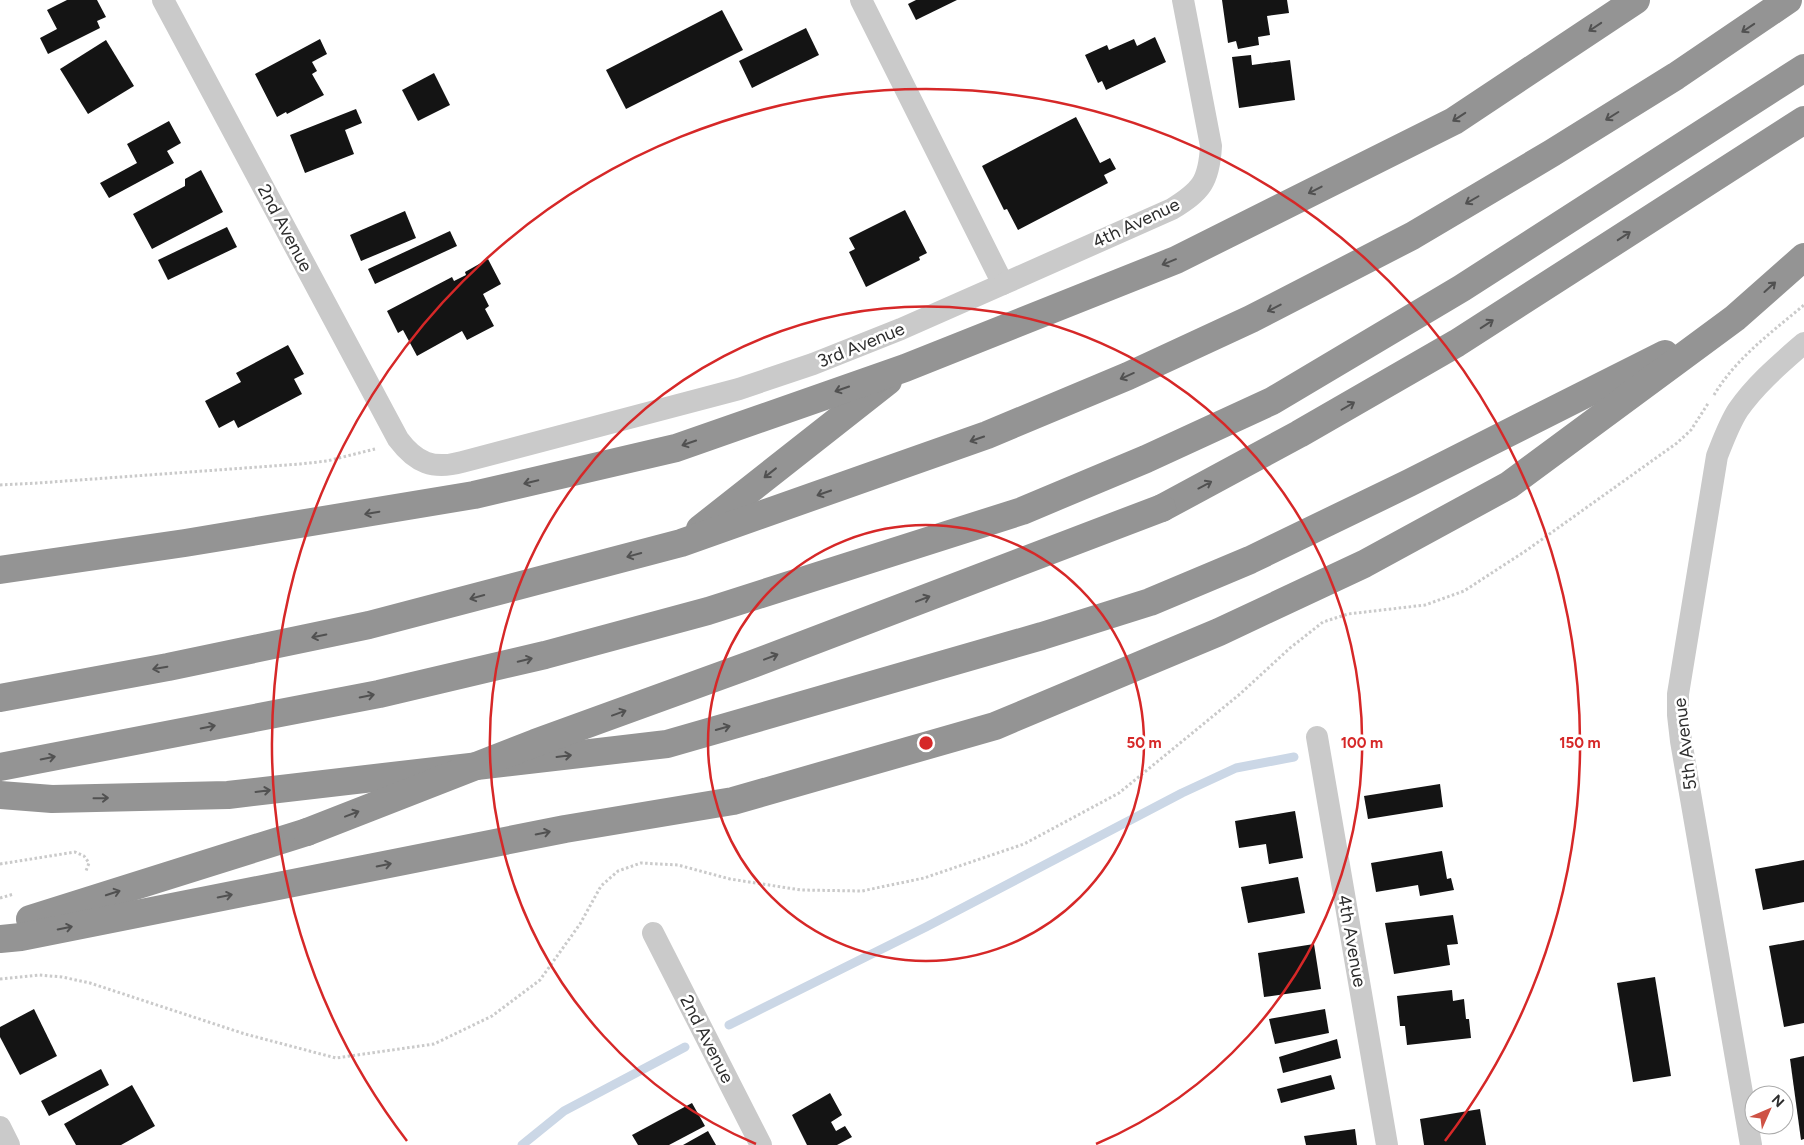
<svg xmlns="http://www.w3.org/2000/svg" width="1804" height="1145" viewBox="0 0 1804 1145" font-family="Figtree,sans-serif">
<rect width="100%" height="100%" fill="#fff"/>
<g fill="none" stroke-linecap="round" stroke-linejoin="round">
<!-- stream -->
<g stroke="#cbd7e6" stroke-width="9">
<polyline points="729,1025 926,927 1182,793 1236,768 1294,757"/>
<polyline points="522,1145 564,1111 685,1047"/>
</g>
</g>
<!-- building -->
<g fill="#141414">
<polygon points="67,0 97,0 106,17 97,21 100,28 48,54 40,38 57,29 47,10"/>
<polygon points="916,0 957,0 916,20 908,4"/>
<polygon points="1222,0 1287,0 1289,13 1267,16 1270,35 1258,37 1259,45 1238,49 1236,41 1228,43"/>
<polygon points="722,10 743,50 626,109 606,70"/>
<polygon points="806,28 819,55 752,88 739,61"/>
<polygon points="1155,37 1166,62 1106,90 1102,81 1098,83 1085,55 1107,45 1109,50 1134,39 1137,46"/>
<polygon points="320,39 327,54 312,62 317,71 312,74 324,95 287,114 286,112 277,117 255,74"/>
<polygon points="106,40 134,86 88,114 60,69"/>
<polygon points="1251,55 1252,65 1290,60 1295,100 1239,108 1232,57"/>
<polygon points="434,73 450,105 418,121 402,90"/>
<polygon points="356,109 362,123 345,130 354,154 305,173 290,135"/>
<polygon points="1076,117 1100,163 1110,158 1116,169 1104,175 1108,183 1018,230 1007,209 1004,210 982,166"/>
<polygon points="169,121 181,143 167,151 174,163 109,198 100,183 137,163 127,144"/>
<polygon points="201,170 223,212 152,249 133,214 185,186 185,179"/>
<polygon points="905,210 927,253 919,257 920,260 866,287 849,252 855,249 849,238"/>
<polygon points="405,211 416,238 361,261 350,235"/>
<polygon points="227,227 237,247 168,280 158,260"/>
<polygon points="450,231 457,246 375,284 368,269"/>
<polygon points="488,259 501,284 483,294 489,306 485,309 494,326 467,340 462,331 417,356 403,330 398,333 387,311 452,277 454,281 466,275 465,272"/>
<polygon points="288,345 304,374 294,379 302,394 238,428 234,420 219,428 205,401 241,382 236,373"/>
<polygon points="1440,784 1443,807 1368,819 1364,796"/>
<polygon points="1295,811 1303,858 1269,864 1266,844 1239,848 1235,821"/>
<polygon points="1442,851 1447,879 1451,878 1454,890 1420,896 1418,885 1376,892 1371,863"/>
<polygon points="1804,860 1804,902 1763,910 1755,869"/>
<polygon points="1298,877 1305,913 1248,923 1241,887"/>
<polygon points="1453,915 1458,944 1447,945 1450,965 1394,974 1385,923"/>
<polygon points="1804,940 1804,1023 1784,1027 1769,946"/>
<polygon points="1314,944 1321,989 1264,997 1258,953"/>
<polygon points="1655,977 1671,1076 1633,1082 1617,983"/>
<polygon points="1452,990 1453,1001 1464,999 1466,1019 1469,1019 1471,1038 1407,1045 1405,1026 1400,1026 1397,996"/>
<polygon points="34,1009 57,1056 20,1075 0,1037 0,1027"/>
<polygon points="1325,1009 1329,1033 1275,1044 1269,1019"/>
<polygon points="1337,1039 1341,1058 1283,1073 1279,1057"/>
<polygon points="1804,1056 1804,1139 1801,1140 1790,1059"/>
<polygon points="101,1069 109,1085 49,1116 41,1101"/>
<polygon points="1331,1075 1335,1089 1281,1103 1277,1089"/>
<polygon points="132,1085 155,1126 121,1145 76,1145 64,1124"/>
<polygon points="830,1093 842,1115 831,1122 836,1131 845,1126 852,1137 837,1145 807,1145 792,1115"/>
<polygon points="692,1103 705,1126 669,1145 638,1145 632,1135"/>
<polygon points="1480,1109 1486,1145 1424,1145 1420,1119"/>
<polygon points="1355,1129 1357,1145 1306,1145 1304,1136"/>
<polygon points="708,1131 716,1145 683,1145"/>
</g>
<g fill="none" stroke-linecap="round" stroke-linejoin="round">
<!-- path -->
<g stroke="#cacaca" stroke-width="3" stroke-dasharray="2.5 2.5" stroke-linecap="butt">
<path d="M1714,395C1736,358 1772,332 1804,305"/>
<polyline points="0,485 38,483 300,464 327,461 375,449"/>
<polyline points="0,864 75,852 84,856 89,863 86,871"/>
<polyline points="0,898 14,894"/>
<polyline points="0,979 39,975 62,977 90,983 245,1034 336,1058 434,1044 492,1016 540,980 580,924 601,886 618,871 641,863 678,865 730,879 801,890 862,891 924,878 1024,844 1119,793 1240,694 1290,648 1323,622 1348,614 1425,605 1464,591 1527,550 1677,443 1691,430 1709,402"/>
</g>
<!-- minor -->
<g stroke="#cacaca" stroke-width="22">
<path d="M163,0L398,439C416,463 433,470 462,462L739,389L813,364L901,329L1003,284L861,0"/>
<path d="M1003,284L1172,209C1201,191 1209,182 1211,146L1183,0"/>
<polyline points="1317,737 1387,1145"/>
<polyline points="653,933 761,1145"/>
<polyline points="0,1127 9,1145"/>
<path d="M1751,1145L1681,741L1678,715V694L1717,456C1723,441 1729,424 1738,410C1756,384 1780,364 1804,343"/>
</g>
<!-- motorway -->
<g stroke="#949494" stroke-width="28">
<polyline points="1162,508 1299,434 1457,343 1804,120"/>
<polyline points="700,529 888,381"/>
<polyline points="0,570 185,543 474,495 676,448 905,368 1176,260 1454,121 1636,0"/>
<polyline points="0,698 168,667 369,625 681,543 987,435 1128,376 1251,319 1412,236 1552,153 1676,76 1788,0"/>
<polyline points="0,767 379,694 545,655 708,611 1022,511 1146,459 1272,401 1462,288 1804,68"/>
<polyline points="0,795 52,799 228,795 667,744 1042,636 1150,602 1250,560 1409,483 1665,354"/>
<polyline points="30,919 307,832"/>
<polyline points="0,939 21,937 565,829 733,801 995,726 1219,632 1364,564 1509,485 1735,318 1804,257"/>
</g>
<!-- motorway-bridge -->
<polyline stroke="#949494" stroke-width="28" points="307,832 535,743 750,665 1162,508"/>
</g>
<!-- one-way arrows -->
<defs><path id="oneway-shaft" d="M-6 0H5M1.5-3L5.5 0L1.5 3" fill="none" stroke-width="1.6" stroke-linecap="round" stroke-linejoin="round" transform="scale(1.25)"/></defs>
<g stroke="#515151">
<use href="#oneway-shaft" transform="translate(1595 27) rotate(146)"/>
<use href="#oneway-shaft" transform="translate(1748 28) rotate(146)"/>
<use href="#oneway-shaft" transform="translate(1612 116) rotate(148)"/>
<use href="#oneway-shaft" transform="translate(1459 117) rotate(147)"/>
<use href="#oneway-shaft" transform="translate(1315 190) rotate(153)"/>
<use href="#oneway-shaft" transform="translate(1472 200) rotate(150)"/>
<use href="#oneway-shaft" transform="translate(1624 236) rotate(-33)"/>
<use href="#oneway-shaft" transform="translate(1169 262) rotate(158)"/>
<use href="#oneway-shaft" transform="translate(1770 287) rotate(-42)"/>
<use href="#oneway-shaft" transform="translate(1274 308) rotate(153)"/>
<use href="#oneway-shaft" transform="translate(1487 324) rotate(-33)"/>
<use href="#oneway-shaft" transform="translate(1127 376) rotate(156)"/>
<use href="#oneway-shaft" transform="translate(842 389) rotate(161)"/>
<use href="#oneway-shaft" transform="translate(1348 406) rotate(-30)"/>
<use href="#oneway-shaft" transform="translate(977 439) rotate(161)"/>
<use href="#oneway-shaft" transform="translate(689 443) rotate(161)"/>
<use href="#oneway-shaft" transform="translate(770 473) rotate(142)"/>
<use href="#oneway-shaft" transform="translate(531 482) rotate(167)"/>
<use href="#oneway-shaft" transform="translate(1205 485) rotate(-28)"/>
<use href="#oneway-shaft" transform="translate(824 493) rotate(161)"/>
<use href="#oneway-shaft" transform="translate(372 513) rotate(170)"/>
<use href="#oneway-shaft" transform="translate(634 555) rotate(165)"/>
<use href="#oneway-shaft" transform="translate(477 597) rotate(165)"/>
<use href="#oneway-shaft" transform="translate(923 599) rotate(-21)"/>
<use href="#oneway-shaft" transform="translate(319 636) rotate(168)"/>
<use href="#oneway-shaft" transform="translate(771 657) rotate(-21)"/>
<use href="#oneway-shaft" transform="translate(525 660) rotate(-13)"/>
<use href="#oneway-shaft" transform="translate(160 668) rotate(170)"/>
<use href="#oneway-shaft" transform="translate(367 696) rotate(-11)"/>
<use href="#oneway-shaft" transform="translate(619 713) rotate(-20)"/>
<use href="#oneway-shaft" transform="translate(208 727) rotate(-11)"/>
<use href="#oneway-shaft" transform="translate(723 728) rotate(-16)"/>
<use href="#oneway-shaft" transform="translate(564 756) rotate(-7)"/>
<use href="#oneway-shaft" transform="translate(48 758) rotate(-11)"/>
<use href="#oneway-shaft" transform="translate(263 791) rotate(-7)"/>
<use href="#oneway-shaft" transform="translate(101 798) rotate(-1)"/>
<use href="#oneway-shaft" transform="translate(352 814) rotate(-21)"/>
<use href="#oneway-shaft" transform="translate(543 833) rotate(-11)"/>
<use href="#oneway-shaft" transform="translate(384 865) rotate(-11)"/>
<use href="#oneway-shaft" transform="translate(113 893) rotate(-18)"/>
<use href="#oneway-shaft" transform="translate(225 896) rotate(-11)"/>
<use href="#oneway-shaft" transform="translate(65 928) rotate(-11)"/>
</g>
<!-- distance rings -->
<g fill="none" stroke="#d62828" stroke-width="2.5">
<circle cx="926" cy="743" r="218"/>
<path d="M756 1144A436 436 0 1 1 1096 1144"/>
<path d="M407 1141A654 654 0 1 1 1445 1141"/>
</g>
<g text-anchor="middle" stroke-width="5" stroke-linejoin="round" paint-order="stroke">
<!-- street labels -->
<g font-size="18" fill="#2d2d2d" stroke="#fff">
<text transform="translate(1136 223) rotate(-25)" y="6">4th Avenue</text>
<text transform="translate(285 228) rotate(62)" y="6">2nd Avenue</text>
<text transform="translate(861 345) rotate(-22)" y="6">3rd Avenue</text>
<text transform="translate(1685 744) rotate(-97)" y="6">5th Avenue</text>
<text transform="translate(1352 941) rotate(80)" y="6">4th Avenue</text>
<text transform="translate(707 1039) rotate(63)" y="6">2nd Avenue</text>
</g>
</g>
<circle cx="926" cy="743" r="8" fill="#d62828" stroke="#fff" stroke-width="2.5"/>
<g font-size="15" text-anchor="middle" font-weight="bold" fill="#d62828" stroke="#fff" stroke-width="5" stroke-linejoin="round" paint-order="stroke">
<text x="1144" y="748">50 m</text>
<text x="1362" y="748">100 m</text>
<text x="1580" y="748">150 m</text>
</g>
<!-- north arrow -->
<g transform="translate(1769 1110) rotate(45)"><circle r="24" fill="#ffffff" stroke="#ababab"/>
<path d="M0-4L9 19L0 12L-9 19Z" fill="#ce5245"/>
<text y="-8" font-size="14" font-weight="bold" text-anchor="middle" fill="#2d2d2d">N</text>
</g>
</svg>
